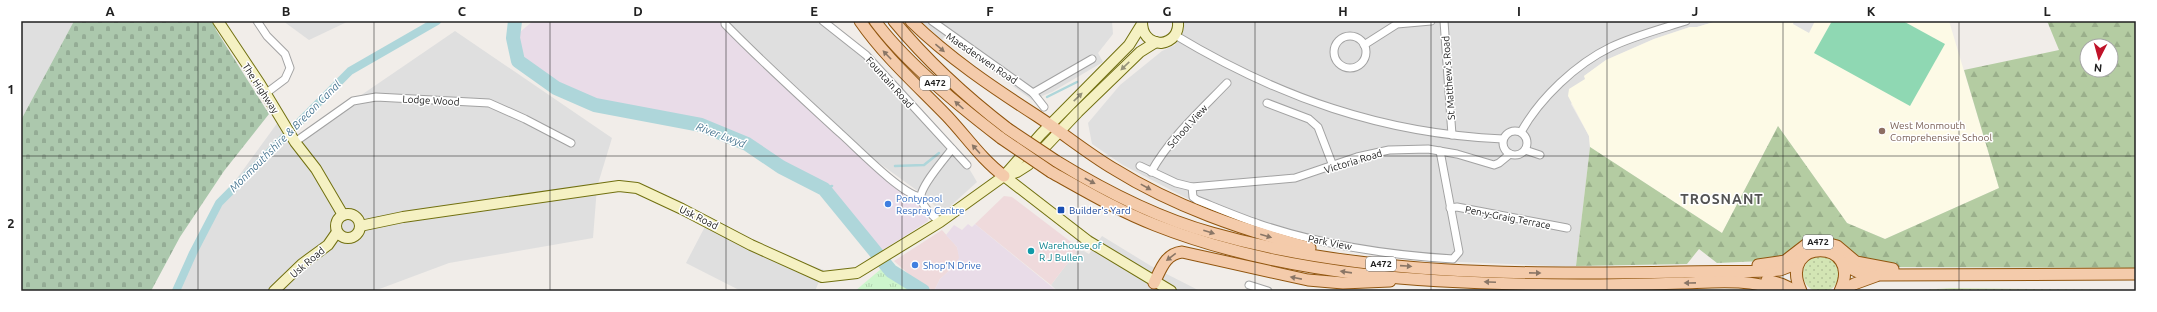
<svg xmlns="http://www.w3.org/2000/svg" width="2157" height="312" viewBox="0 0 2157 312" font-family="Ubuntu,sans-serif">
<defs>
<pattern id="grass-dots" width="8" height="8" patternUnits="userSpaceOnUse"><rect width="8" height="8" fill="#d3e5b4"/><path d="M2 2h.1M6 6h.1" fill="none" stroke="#b5c49a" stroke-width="1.8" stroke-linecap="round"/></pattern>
<pattern id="forest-firs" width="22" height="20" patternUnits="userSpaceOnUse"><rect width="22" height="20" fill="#b4cca2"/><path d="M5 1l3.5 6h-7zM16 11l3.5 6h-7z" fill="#9aaf8b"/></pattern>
<pattern id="cemetery-stones" width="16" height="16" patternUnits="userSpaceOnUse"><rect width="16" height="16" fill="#acc8ad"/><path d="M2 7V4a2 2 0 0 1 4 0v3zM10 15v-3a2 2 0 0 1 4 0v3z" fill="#94ac95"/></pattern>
<pattern id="park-tufts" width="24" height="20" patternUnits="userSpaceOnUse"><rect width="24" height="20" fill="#cdf5cc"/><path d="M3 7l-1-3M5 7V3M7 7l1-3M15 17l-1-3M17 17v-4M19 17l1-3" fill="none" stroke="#b0d2af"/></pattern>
</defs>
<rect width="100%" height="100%" fill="#f1ede9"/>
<!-- residential -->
<g fill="#dfdfdf">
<polygon points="21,21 74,21 21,120"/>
<polygon points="283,21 349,21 309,40"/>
<polygon points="725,21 823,21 866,55 967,165 977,182 945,211 940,211 926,197 879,163 876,166"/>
<polygon points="921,21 1112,21 1113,34 1098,53 1103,62 1052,92 1032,100 950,40 944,37 942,40"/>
<polygon points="1184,21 1717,21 1697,27 1690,27 1654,39 1606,60 1584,76 1586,79 1571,104 1589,136 1590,147 1576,266 1555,266 1414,260 1337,247 1196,203 1123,165 1092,144 1088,123 1120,85 1162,51 1175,45 1184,27"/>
<polygon points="455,31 612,138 597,187 593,238 449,263 374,291 176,291 193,253 219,203 281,118 294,141"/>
<polygon points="710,217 753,240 804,263 824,270 815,291 741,291 686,263"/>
<polygon points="1102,236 1151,266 1200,291 1057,291 1051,285 1079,248 1089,254"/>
</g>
<!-- commercial -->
<g fill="#efdadc">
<polygon points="1004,196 1012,197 1079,248 1051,285 975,224"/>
<polygon points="942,230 957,247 960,258 952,268 940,279 934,291 920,284 894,261"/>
</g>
<!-- industrial -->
<g fill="#e9dce8">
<polygon points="533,21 725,21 874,169 922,208 927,214 928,221 883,250 824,189 781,167 747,144 701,125 595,105 556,88 518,61 513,38"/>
<polygon points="968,224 972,227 975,224 1057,291 934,291 940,279 952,268 959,258 957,247 946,235 954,225 962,230"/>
</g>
<!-- education -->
<polygon fill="#fdfae6" points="1717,21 1949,21 1999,188 1885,239 1847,223 1778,126 1722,233 1590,147 1589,136 1568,96 1569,89 1585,79 1584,76 1606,60 1654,39 1690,27 1697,27"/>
<!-- grass -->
<g fill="url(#grass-dots)">
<circle cx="1821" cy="274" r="18"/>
<polygon points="1951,288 2136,290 2136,291 1908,291"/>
</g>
<!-- forest -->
<path fill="url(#forest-firs)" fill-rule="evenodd" d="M2047,21H2136V268L1892,267L1848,256H1784L1763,261L1717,263L1699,249L1687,264L1576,266L1590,147L1722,233L1778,126L1847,223L1885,239L1999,188L1964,70L2059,50ZM2087,46H2111V70H2087Z"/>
<!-- cemetery -->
<polygon fill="url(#cemetery-stones)" points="74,21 213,21 216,30 269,114 224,171 180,237 151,291 21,291 21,120"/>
<!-- park -->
<polygon fill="url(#park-tufts)" points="881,269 913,291 855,291"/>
<!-- pitch -->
<polygon fill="#8fd8b3" points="1832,21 1903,21 1945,44 1910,106 1814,53"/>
<!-- parking -->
<polygon fill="#e1e1e1" points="1794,21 1815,21 1809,33 1793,24"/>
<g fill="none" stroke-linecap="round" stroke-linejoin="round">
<!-- stream -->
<g stroke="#aed6da" stroke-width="2.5">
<polyline points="1047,97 1077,82"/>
<polyline points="895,166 924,165 939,153"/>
<polyline points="824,189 832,186"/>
</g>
<!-- canal -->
<polyline stroke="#aed6da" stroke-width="8" points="176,291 193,253 219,203 350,71 437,21"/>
<!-- river -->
<polyline stroke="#aed6da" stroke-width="14" points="515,21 513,38 518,61 556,88 595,105 701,125 747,144 781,167 824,189 891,271 923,291"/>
<!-- street casing -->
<g stroke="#a2a2a2" stroke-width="9">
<g id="street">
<polyline points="257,21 267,36 285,54 290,68 285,79 265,94"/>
<path d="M725,21V24C762,62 801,97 840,133C857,148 900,193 920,197"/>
<polyline points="823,21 866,55 967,165"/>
<polyline points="932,21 1033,93 1092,59"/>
<polyline points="1444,21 1452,135"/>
<path d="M1175,35C1278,97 1383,134 1503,139"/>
<circle cx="1350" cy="52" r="16"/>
<polyline points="1364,45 1397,24 1431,21"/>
<polyline points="1033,93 1044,107"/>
<polyline points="1267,103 1309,119 1318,127 1333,166"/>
<circle cx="1515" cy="143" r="12"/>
<path d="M1521,132C1540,98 1576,64 1611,47C1634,36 1661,29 1686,21"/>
<polyline points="295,142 353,101 376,97 489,103 525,119 571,143"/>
<polyline points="1525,150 1540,155"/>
<path d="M1140,166L1176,183L1192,187L1193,197L1197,200C1217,208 1238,217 1259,224C1321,245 1388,255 1453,259L1459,252L1440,151"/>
<path d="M1151,172C1170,138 1200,111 1227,83"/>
<polyline points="1192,187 1295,178 1357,157 1389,150 1428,149 1457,154 1494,165 1499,163 1510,154"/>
<polyline points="1450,208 1457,207 1567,228"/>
<path d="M940,222C934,217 922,206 921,198C919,188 945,158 952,149"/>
<polyline points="1249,285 1268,291"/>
</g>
</g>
<!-- secondary casing -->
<g stroke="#717010" stroke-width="12">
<g id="secondary">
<polyline points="218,21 260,84 295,142 316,169 343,215"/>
<path d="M1142,22C1142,34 1149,42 1161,43C1173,41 1179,33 1178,21"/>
<polyline points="1004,176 1041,134 1129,45 1142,24"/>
<polyline points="1004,176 1088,241 1171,291"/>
<circle cx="348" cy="226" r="12"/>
<polyline points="360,226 403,217 619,186 637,188 682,209 751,245 822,277 857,273 940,222 1004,176 1017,172 1028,165 1078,112 1140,52 1156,42"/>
<polyline points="274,291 302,264 328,245 337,232"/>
</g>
</g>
<!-- primary casing -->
<g stroke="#91550e" stroke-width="13">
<g id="primary">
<path d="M860,21C885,57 917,85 947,116C966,136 982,160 1004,176"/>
<path d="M875,21C906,63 959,106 1001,138"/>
<path d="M894,21C928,62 965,96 1008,129"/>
<path d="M911,21C949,58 992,87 1037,116C1063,133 1087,153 1114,169C1175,207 1241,229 1310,248"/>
<path d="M1056,161C1105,191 1157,218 1212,233C1363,276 1525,275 1680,272C1709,271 1739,272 1768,271L1780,270L1798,263"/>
<path d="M1051,172C1085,191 1119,211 1155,225C1289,278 1438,284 1581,285C1615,285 1649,284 1682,283C1714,282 1750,278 1779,291"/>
<polyline points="1758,265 1785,261 1807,244 1822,242 1837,246 1856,262 1893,269"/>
<polyline points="1844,265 1858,272 1877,275 2136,274"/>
<polyline points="1767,280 1781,284 1796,291"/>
<path d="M1154,283C1161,269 1165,254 1182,252L1308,280L1343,283L1390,281"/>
<path d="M1801,291C1776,237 1865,238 1840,291"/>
<polyline points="1841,291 1854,284 1876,276"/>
</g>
</g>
<!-- street -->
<use href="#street" stroke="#fff" stroke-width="7"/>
<!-- secondary -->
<use href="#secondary" stroke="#f5f1c3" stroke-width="10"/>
<!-- primary -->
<use href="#primary" stroke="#f4cbab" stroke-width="11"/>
<!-- primary-bridge casing -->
<g stroke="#91550e" stroke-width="13" stroke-linecap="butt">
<g id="primary-bridge">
<polyline points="1008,129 1056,161"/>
<polyline points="1001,138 1051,172"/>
</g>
</g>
<!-- primary-bridge -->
<use href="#primary-bridge" stroke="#f4cbab" stroke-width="11"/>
</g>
<!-- one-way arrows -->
<defs><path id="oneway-solid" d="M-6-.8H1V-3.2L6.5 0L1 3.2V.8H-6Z"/></defs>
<g fill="#8a7666">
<use href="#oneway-solid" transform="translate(940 48) rotate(40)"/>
<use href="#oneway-solid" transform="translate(887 55) rotate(-134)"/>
<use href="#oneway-solid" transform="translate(959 105) rotate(-138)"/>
<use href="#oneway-solid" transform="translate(976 149) rotate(-132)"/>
<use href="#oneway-solid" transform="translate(1090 181) rotate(28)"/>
<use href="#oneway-solid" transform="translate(1146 187) rotate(29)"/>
<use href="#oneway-solid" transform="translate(1209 232) rotate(18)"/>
<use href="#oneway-solid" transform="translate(1266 236) rotate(16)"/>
<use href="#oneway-solid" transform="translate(1171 257) rotate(142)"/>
<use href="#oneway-solid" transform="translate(1406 266) rotate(4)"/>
<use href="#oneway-solid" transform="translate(1346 272) rotate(-172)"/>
<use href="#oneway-solid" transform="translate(1535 273) rotate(1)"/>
<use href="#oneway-solid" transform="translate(1296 278) rotate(-169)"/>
<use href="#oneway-solid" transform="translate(1490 282) rotate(-178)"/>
<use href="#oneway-solid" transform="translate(1690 283) rotate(179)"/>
</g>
<g fill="#96937a">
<use href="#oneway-solid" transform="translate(1125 66) rotate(136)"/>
<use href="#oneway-solid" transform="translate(1078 97) rotate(-44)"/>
</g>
<!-- grid -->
<path fill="none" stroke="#212121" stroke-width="1" stroke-opacity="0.55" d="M198,21V291M374,21V291M550,21V291M726,21V291M902,21V291M1078,21V291M1255,21V291M1431,21V291M1607,21V291M1783,21V291M1959,21V291M21,156H2136"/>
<!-- markers -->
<circle fill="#8d6e63" stroke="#fff" stroke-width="1.5" cx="1882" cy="131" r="4"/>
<g fill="#3f7fe0" stroke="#fff" stroke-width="1.5">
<circle cx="888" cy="204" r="4"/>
<circle cx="915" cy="265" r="4"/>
</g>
<rect fill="#1a4fb4" stroke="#fff" stroke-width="1.5" x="1057" y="206" width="8" height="8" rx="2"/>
<circle fill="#0f9aa8" stroke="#fff" stroke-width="1.5" cx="1031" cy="251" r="4"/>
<g text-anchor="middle" stroke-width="3" stroke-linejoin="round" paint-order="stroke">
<!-- shield labels -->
<g fill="#fff" stroke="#646464" stroke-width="1">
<rect x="920" y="76" width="30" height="14" rx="3"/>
<rect x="1803" y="235" width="30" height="14" rx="3"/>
<rect x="1366" y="257" width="30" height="14" rx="3"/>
</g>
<g font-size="9" font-weight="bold" fill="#212121">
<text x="935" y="86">A472</text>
<text x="1818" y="245">A472</text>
<text x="1381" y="267">A472</text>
</g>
<!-- street labels -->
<g font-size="10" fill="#212121" stroke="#fff">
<text transform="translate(982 58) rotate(34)" y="4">Maesderwen Road</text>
<text transform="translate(1448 78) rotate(-94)" y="4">St Matthew's Road</text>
<text transform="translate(890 82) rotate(48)" y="4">Fountain Road</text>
<text transform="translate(261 88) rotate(57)" y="4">The Highway</text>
<text transform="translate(431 100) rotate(3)" y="4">Lodge Wood</text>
<text transform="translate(1187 126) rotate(-48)" y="4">School View</text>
<text transform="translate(1353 161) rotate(-17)" y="4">Victoria Road</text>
<text transform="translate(699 217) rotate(26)" y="4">Usk Road</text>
<text transform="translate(1508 217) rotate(11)" y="4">Pen-y-Graig Terrace</text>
<text transform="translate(1330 242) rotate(11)" y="4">Park View</text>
<text transform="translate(307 262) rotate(-40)" y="4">Usk Road</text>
</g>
<!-- education labels -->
<g font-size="10" fill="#785e54" stroke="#fff" text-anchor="start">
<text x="1890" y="129">West Monmouth<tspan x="1890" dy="12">Comprehensive School</tspan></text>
</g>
<!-- shop labels -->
<g font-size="10" fill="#366cbe" stroke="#fff" text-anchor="start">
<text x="896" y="202">Pontypool<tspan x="896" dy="12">Respray Centre</tspan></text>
<text x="923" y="269">Shop'N Drive</text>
</g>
<!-- transit labels -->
<g font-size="10" fill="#164399" stroke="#fff" text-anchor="start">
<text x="1069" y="214">Builder's Yard</text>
</g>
<!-- culture labels -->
<g font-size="10" fill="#0d838f" stroke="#fff" text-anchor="start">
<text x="1039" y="249">Warehouse of<tspan x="1039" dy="12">R J Bullen</tspan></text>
</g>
<!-- water labels -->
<g font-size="11" font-style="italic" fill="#4b7893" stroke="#fff">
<text transform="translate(721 135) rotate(21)" y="4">River Lwyd</text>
<text transform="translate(285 136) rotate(-45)" y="4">Monmouthshire &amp; Brecon Canal</text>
</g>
<!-- district labels -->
<g font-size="14" font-weight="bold" letter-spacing="1" fill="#545454" stroke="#fff">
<text x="1722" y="204">TROSNANT</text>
</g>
</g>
<!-- border -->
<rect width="2157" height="312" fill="none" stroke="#ffffff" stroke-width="44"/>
<!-- north arrow -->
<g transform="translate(2099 58) rotate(186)"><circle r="19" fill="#ffffff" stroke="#a6a6a6"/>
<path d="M0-3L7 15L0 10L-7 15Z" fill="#c01329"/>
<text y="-6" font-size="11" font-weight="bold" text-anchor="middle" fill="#212121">N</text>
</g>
<rect x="22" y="22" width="2113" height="268" fill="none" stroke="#212121" stroke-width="1.5"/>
<g font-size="13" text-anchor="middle" font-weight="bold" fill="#212121">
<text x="110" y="16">A</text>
<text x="286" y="16">B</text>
<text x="462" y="16">C</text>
<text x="638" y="16">D</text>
<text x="814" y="16">E</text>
<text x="990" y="16">F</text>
<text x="1167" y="16">G</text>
<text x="1343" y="16">H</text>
<text x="1519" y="16">I</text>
<text x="1695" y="16">J</text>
<text x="1871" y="16">K</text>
<text x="2047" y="16">L</text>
<text x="11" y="94">1</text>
<text x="11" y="228">2</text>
</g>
</svg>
